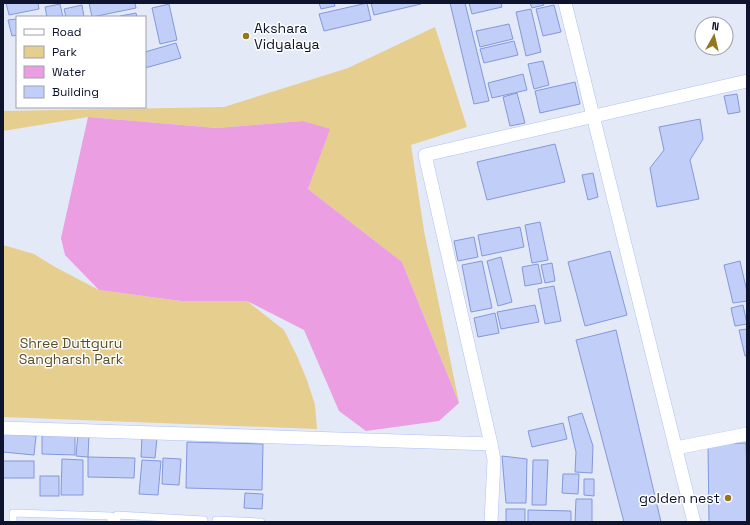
<svg xmlns="http://www.w3.org/2000/svg" width="750" height="525" viewBox="0 0 750 525" font-family="'Space Grotesk',sans-serif">
<rect width="100%" height="100%" fill="#e4e9f7"/>
<!-- green -->
<g fill="#e5ce8e">
<polygon points="435,27 467,127 411,145 424,231 459,403 402,262 308,189 329,130 303,121 217,128 88,117 3,131 3,111 224,107 348,68"/>
<polygon points="3,245 34,254 55,267 99,290 181,301 247,301 284,330 297,356 307,380 315,405 317,429 3,417"/>
</g>
<!-- water -->
<polygon fill="#eb9fe2" points="88,117 217,128 303,121 330,129 308,189 402,262 459,403 439,421 366,431 339,411 304,330 247,301 181,301 99,290 65,255 61,238"/>
<!-- building -->
<g fill="#c0cef8" stroke="#8398da">
<polygon points="6,3 38,3 39,9 9,15"/>
<polygon points="89,3 135,3 136,8 92,17"/>
<polygon points="319,3 334,3 335,6 321,9"/>
<polygon points="367,3 371,20 324,31 319,14"/>
<polygon points="371,3 421,3 421,4 374,15"/>
<polygon points="450,3 465,3 489,101 474,104"/>
<polygon points="469,3 501,3 502,7 472,14"/>
<polygon points="530,3 543,3 544,5 532,8"/>
<polygon points="60,4 63,17 47,17 45,7"/>
<polygon points="169,4 177,40 160,44 152,8"/>
<polygon points="82,5 84,17 66,17 64,9"/>
<polygon points="554,5 561,32 543,36 536,9"/>
<polygon points="531,9 541,52 526,56 516,12"/>
<polygon points="136,13 137,17 120,17 120,16"/>
<polygon points="17,19 17,35 12,36 8,20"/>
<polygon points="509,24 513,39 480,47 476,31"/>
<polygon points="514,41 518,55 484,63 480,49"/>
<polygon points="176,43 181,58 145,68 145,52"/>
<polygon points="543,61 549,85 534,89 528,64"/>
<polygon points="523,74 527,90 492,98 488,83"/>
<polygon points="575,82 580,104 540,113 535,91"/>
<polygon points="517,93 525,123 510,126 503,97"/>
<polygon points="737,94 740,112 728,114 724,96"/>
<polygon points="700,119 703,139 690,160 699,199 657,207 650,168 664,150 659,127"/>
<polygon points="555,144 565,182 487,200 477,162"/>
<polygon points="593,173 598,197 588,200 582,175"/>
<polygon points="540,222 548,260 532,263 525,225"/>
<polygon points="520,227 524,247 482,256 478,235"/>
<polygon points="474,237 478,257 458,261 454,241"/>
<polygon points="610,251 627,315 585,326 568,262"/>
<polygon points="501,257 512,302 498,306 487,261"/>
<polygon points="482,261 492,308 471,312 462,265"/>
<polygon points="740,261 747,292 747,301 733,303 724,265"/>
<polygon points="552,263 555,281 545,283 541,265"/>
<polygon points="538,264 542,283 525,286 522,267"/>
<polygon points="554,286 561,321 545,324 538,289"/>
<polygon points="535,305 539,322 501,329 497,312"/>
<polygon points="743,305 747,324 735,326 731,308"/>
<polygon points="495,313 499,333 478,337 474,318"/>
<polygon points="747,329 747,356 745,356 739,330"/>
<polygon points="616,330 661,522 624,522 576,340"/>
<polygon points="582,413 593,446 592,473 575,472 576,452 568,417"/>
<polygon points="563,423 567,439 532,447 528,431"/>
<polygon points="3,433 36,436 34,455 3,452"/>
<polygon points="78,433 89,434 88,457 76,456"/>
<polygon points="42,435 75,436 75,455 42,454"/>
<polygon points="142,436 157,438 155,458 141,457"/>
<polygon points="187,442 263,444 262,490 186,488"/>
<polygon points="746,443 747,474 747,522 709,522 708,444"/>
<polygon points="502,456 527,459 526,503 506,503"/>
<polygon points="88,457 135,458 134,478 88,477"/>
<polygon points="163,458 181,459 179,485 162,484"/>
<polygon points="62,459 83,460 83,495 61,495"/>
<polygon points="142,460 161,461 158,495 139,494"/>
<polygon points="533,460 548,460 546,505 532,505"/>
<rect x="3" y="461" width="31" height="17"/>
<polygon points="563,474 579,474 578,494 562,493"/>
<rect x="40" y="476" width="19" height="20"/>
<polygon points="584,479 594,479 594,496 584,495"/>
<polygon points="245,493 263,494 262,509 244,508"/>
<polygon points="576,499 592,499 592,522 575,522"/>
<rect x="506" y="509" width="19" height="13"/>
<polygon points="528,510 571,511 571,522 528,522"/>
</g>
<g fill="none" stroke-linecap="round" stroke-linejoin="round">
<!-- service casing -->
<g stroke="#aec0f8" stroke-width="8">
<g id="service">
<polyline points="13,522 13,513 111,516 111,522"/>
<polyline points="117,522 117,515 204,520 204,522"/>
<polyline points="216,522 216,520 261,522"/>
</g>
</g>
<!-- minor casing -->
<g stroke="#aec0f8" stroke-width="14">
<g id="minor">
<polyline points="565,3 694,522"/>
<polyline points="3,428 491,444 494,460 491,522"/>
<polyline points="491,444 425,155 747,81"/>
<polyline points="676,448 747,434"/>
</g>
</g>
<!-- service -->
<use href="#service" stroke="#fff" stroke-width="7"/>
<!-- minor -->
<use href="#minor" stroke="#fff" stroke-width="13"/>
</g>
<!-- markers -->
<g fill="#92771d" stroke="#fff" stroke-width="1.5">
<circle cx="246" cy="36" r="4"/>
<circle cx="728" cy="498" r="4"/>
</g>
<g text-anchor="middle" stroke-width="3" stroke-linejoin="round" paint-order="stroke">
<!-- poi labels -->
<g font-size="14" fill="#0e142d" stroke="#fff" text-anchor="start">
<text x="254" y="33">Akshara<tspan x="254" dy="16">Vidyalaya</tspan></text>
<text x="720" y="503" text-anchor="end">golden nest</text>
</g>
<!-- park labels -->
<g font-size="14" fill="#5b4d24" stroke="#fff">
<text x="71" y="348">Shree Duttguru<tspan x="71" dy="16">Sangharsh Park</tspan></text>
</g>
</g>
<!-- border -->
<rect width="750" height="525" fill="none" stroke="#0e142d" stroke-width="8"/>
<!-- legend -->
<rect x="16" y="16" width="130" height="92" fill="#ffffff" stroke="#9fa1ab"/>
<rect x="24" y="29" width="20" height="6" fill="#ffffff" stroke="#9fa1ab"/>
<text x="52" y="36" font-size="12" fill="#0e142d">Road</text>
<rect x="24" y="46" width="20" height="12" fill="#e5ce8e" stroke="#9fa1ab"/>
<text x="52" y="56" font-size="12" fill="#0e142d">Park</text>
<rect x="24" y="66" width="20" height="12" fill="#eb9fe2" stroke="#9fa1ab"/>
<text x="52" y="76" font-size="12" fill="#0e142d">Water</text>
<rect x="24" y="86" width="20" height="12" fill="#c0cef8" stroke="#9fa1ab"/>
<text x="52" y="96" font-size="12" fill="#0e142d">Building</text>
<!-- north arrow -->
<g transform="translate(714 36) rotate(8)"><circle r="19" fill="#ffffff" stroke="#9fa1ab"/>
<path d="M0-3L7 15L0 10L-7 15Z" fill="#92771d"/>
<text y="-6" font-size="11" font-weight="bold" text-anchor="middle" fill="#0e142d">N</text>
</g>
</svg>
